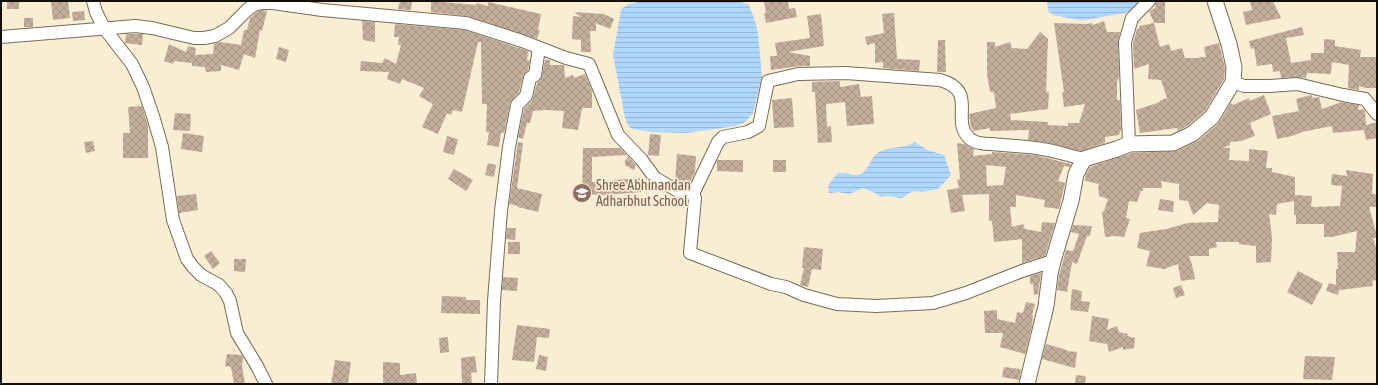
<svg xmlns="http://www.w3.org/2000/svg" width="1378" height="385" viewBox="0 0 1378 385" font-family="'Asap Condensed',sans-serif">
<defs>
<pattern id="water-rules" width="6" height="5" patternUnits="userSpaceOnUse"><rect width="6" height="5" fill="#b0d8fc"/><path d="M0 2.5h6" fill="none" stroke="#96b8d6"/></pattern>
<pattern id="building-cross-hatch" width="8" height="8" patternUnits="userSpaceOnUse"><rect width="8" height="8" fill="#c3ae9b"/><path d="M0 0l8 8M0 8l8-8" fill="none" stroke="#a79584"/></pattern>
</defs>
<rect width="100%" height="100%" fill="#f9edd3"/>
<!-- water -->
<g fill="url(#water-rules)">
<polygon points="644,1 739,1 749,5 754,18 758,33 762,77 753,113 744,123 736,126 686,133 651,132 633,129 629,127 625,118 613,55 621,9 629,4"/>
<polygon points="1047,1 1144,1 1138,8 1125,13 1084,20 1079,20 1063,17 1053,15 1048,11"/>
<path d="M915,142L927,150L944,155L951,175L938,189L923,192L913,191L902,198L886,196L881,197L873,192L863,188L849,194L838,192L829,193L828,185L838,173C841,173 845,173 848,173C850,174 851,175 854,175C868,177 869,157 879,152C890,146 903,149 915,142Z"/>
</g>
<!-- building -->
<g fill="url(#building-cross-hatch)" fill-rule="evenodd">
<rect x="7" y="1" width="12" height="8"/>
<polygon points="51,1 68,1 70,18 53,20"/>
<polygon points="400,1 412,1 411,10 398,9"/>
<polygon points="431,1 476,5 477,3 488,6 488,2 541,14 538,30 540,30 537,39 468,16 431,12"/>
<polygon points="764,1 788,1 789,9 795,8 797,17 766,23 764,13 766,13"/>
<polygon points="1156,1 1165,1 1165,23 1154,23 1160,47 1169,44 1171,51 1182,48 1185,58 1199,58 1199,57 1206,57 1204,47 1219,43 1225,68 1224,79 1205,111 1187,126 1178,131 1177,128 1140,133 1136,110 1160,102 1159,101 1167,98 1161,80 1148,79 1149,64 1134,69 1133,43 1137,29 1140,28 1139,26 1154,23 1149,11 1155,8"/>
<polygon points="1250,1 1273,1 1281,18 1246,25 1243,12 1252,10"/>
<polygon points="263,10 267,11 262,31 260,30 255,58 244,54 239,70 221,65 221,71 206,72 205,67 192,66 192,63 174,61 173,64 164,61 169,44 186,52 188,46 196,48 195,55 213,54 214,44 220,42 241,45 244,30 247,30 250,18 257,12"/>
<polygon points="84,11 85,20 73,21 72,12"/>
<polygon points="574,12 604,14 614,19 610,29 596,23 596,31 590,31 591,52 581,52 581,40 572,39 573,16 581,17"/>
<polygon points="894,13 897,59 920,60 919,71 883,68 883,62 875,63 875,43 867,45 865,37 884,33 882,14"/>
<polygon points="821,14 824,46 788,52 810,56 810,66 800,66 771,70 770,56 777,56 775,43 810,38 807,16"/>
<rect x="24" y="18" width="9" height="9"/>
<polygon points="362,21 375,22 375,42 363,40"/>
<polygon points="1104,21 1107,32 1120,32 1118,42 1119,77 1117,82 1117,100 1120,100 1121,129 1119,135 1105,137 1105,143 1081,151 1049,143 1028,140 1029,130 990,131 990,128 974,131 971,127 969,114 996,108 994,92 990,92 987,74 987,42 995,42 995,47 1010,42 1012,48 1027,49 1040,32 1048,39 1046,92 1049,92 1048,109 1010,114 1011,120 1048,122 1048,125 1068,126 1068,123 1079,123 1085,104 1064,107 1062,92 1064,92 1054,23 1087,24 1092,23 1093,25"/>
<polygon points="395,24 464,30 528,51 527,60 530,60 528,70 523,76 519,92 510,103 504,133 501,133 499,147 487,145 489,132 486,132 487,104 482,104 481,42 478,42 462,112 453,110 451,115 447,113 438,134 422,127 433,104 419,96 424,88 402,79 400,84 387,79 389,72 360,71 361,61 382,63 385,58 396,64 401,45 398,45 399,37 394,37"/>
<polygon points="1302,27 1304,35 1286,38 1291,63 1311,60 1311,53 1324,53 1324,39 1335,40 1335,46 1361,50 1360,57 1377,57 1377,88 1366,88 1359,86 1359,90 1348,88 1348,86 1350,85 1348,85 1349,65 1332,62 1331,74 1307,73 1306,78 1297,77 1281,78 1280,71 1273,72 1272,64 1257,66 1254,48 1251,49 1249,41"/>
<polygon points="126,34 143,34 142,45 125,43"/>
<polygon points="938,40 945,40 946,72 937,72"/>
<polygon points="279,47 289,50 286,62 276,59"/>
<polygon points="545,60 550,60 550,65 564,65 565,78 573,75 574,78 585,74 592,91 592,108 582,108 578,130 562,128 564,111 545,110 533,111 530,123 527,123 523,139 518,137 524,109 532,101 537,83 541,79"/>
<polygon points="840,81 840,87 859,84 861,97 872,96 874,124 847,126 845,102 826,104 827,127 831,126 832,142 818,143 815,92 812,92 812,82"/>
<polygon points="1264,95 1271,114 1250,123 1255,136 1241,141 1230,142 1230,145 1223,148 1230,148 1229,160 1249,161 1249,149 1268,151 1266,168 1272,168 1272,172 1295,177 1295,195 1312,196 1311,207 1340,206 1342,186 1331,185 1332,174 1347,176 1346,170 1373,174 1372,194 1377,194 1377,207 1369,207 1377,236 1377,238 1373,238 1377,251 1377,280 1372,281 1373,286 1339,290 1338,295 1326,291 1329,283 1336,285 1336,269 1338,269 1337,252 1355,252 1357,231 1332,237 1324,237 1324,224 1296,224 1296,215 1294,215 1294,201 1277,204 1276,215 1269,214 1272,237 1271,262 1256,263 1256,246 1239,244 1239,242 1216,242 1217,247 1209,249 1209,256 1189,256 1192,265 1195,279 1181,281 1178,264 1164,269 1146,266 1150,251 1137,248 1140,233 1166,229 1188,223 1218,222 1219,205 1207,203 1193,215 1188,201 1179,200 1179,184 1161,181 1162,188 1143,188 1143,191 1141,191 1137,202 1129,201 1126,218 1130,219 1124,237 1114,236 1105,237 1102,212 1104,211 1108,199 1099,196 1098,187 1099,184 1085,181 1086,174 1090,167 1131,153 1177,151 1198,141 1218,124 1231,103 1233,105 1249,98 1250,101"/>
<polygon points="1311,95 1313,98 1319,97 1322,109 1339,103 1339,102 1359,105 1358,110 1364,109 1365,111 1366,125 1377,122 1377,138 1366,140 1364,130 1333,133 1332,126 1302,132 1292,136 1277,139 1272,116 1299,111 1296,99"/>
<polygon points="792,98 794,127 774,128 772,100"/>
<polygon points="142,106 148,126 148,158 123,158 123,133 130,133 128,107"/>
<polygon points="175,113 191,114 190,131 173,130"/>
<polygon points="183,133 204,136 202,152 181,149"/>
<polygon points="650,134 661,135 659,156 648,155"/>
<polygon points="447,136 458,139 454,155 443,152"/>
<polygon points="93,141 95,151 86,153 84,142"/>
<polygon points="518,142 523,143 517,188 542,194 538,212 518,207 518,206 509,204"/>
<path d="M957,143L964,144L974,149L973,156L992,154V152L1035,155L1071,164L1070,167L1064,166L1058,181L1065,183L1059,209L1044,207L1045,200L1016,195V207H1010L1012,227L1023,224L1025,229L1041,232L1042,222L1055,223L1045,256L1022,263V239L994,242L992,221H989V194L962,195L965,211L951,213L947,190L959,188L957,180L960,179ZM986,165L1006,167L1003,185L987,186Z"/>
<polygon points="583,148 620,148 626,154 626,155 592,157 592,182 612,183 614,180 640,178 641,192 605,195 582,194"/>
<polygon points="677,154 696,156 695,172 689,184 680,184 675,181"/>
<polygon points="628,156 636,165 634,170 625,165 625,161"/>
<polygon points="717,160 743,160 743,172 717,171"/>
<rect x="773" y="160" width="13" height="12"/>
<polygon points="488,163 496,165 494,177 485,175"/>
<polygon points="454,169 473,180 466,191 448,179"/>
<polygon points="196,194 198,210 179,213 177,196"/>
<polygon points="1160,199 1174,201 1173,212 1158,210"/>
<polygon points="1073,225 1092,226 1090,236 1087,236 1077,264 1072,262 1067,292 1057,290 1059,276 1066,250 1073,251 1079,234 1071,232"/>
<polygon points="507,228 516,228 515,240 506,239"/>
<rect x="508" y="242" width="12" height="12"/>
<polygon points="804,247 823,249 821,270 812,269 808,287 800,285 804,268 802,268"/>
<polygon points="211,251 220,263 213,269 204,256"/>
<polygon points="234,259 246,259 245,272 234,271"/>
<polygon points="1298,271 1323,284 1312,305 1287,292"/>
<polygon points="1041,273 1038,294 1034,295 1033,284 1030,284 1030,276"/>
<polygon points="503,277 518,278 517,291 502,290"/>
<polygon points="1181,285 1185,295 1176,298 1173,288"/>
<polygon points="1072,289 1082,291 1081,301 1090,302 1088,312 1070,310"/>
<polygon points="442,296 466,297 466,300 480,300 480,314 441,313"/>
<polygon points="1026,302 1035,304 1032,315 1033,315 1032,326 1025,354 1000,347 1003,333 985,333 984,311 997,310 997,319 1015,323 1017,312 1023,313"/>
<polygon points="1092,316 1109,319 1107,330 1117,326 1119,332 1128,334 1127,336 1135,338 1134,348 1123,350 1123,347 1109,352 1107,344 1089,341"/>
<polygon points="517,325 550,329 549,338 537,337 534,362 512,360"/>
<polygon points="448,337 449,352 440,353 439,338"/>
<polygon points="1046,344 1067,350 1067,351 1077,352 1075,368 1042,359"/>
<polygon points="227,354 242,355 243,358 242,366 245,384 234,384 231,367 225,366"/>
<polygon points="539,355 548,357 546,371 536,369"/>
<polygon points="475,356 477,372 471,373 472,384 462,384 461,358"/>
<polygon points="1305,356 1335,357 1332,380 1303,379"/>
<polygon points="335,360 351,362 348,384 331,384"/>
<polygon points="383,362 400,363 400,375 416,373 417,384 383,384"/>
<polygon points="1004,367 1021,369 1019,380 1002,377"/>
<polygon points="1076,375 1086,376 1085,384 1075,384"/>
</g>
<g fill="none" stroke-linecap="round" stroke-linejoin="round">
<!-- minor casing -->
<g stroke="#776c55" stroke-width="14">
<g id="minor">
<polyline points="93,1 96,12 104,28 132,64 143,87 153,116 162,147 173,220 187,259 193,267 201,275 219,285 226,293 230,301 237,333 257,366 266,384"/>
<path d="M1,37L135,26L152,28L194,38H204L215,36L229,28L247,10L254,5L262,3H273L322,10L466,23L522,41L566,58L589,64L618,135L641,159L655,178L680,192L693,194L718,142L723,137L748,132L759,126L768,81L798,74L846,73L940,80C979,91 950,119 969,138C971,140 977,143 980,143C984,144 988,144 992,144C1009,146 1025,146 1042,149C1056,151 1070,156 1084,159"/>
<polyline points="1233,82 1244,86 1269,86 1297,84 1343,95 1365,99 1377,114"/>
<polyline points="1129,144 1125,42 1132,18 1149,1"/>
<polyline points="693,194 695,198 690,253 771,284 786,287 804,295 837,304 876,306 933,303 966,293 1022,271 1053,261"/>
<polyline points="491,384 494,301 501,211 509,147 517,105 526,96 530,78 535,75 539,48"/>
</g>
</g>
<!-- tertiary casing -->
<g stroke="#776c55" stroke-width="17">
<polyline id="tertiary" points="1027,384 1046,306 1050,274 1053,261 1071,201 1076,174 1084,159 1117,149 1129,144 1173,143 1192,134 1212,117 1233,82 1234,67 1229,44 1215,1"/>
</g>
<!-- minor -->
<use href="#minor" stroke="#fff" stroke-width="12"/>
<!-- tertiary -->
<use href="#tertiary" stroke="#fff" stroke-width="15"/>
</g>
<!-- icons -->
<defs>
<g id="school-disc" transform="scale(1)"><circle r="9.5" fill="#8d6e63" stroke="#f9edd3"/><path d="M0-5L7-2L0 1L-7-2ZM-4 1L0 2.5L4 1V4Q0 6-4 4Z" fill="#fff"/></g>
</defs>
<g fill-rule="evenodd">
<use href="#school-disc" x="582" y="193"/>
</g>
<g text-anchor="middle" stroke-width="3.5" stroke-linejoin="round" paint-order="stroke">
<!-- education labels -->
<g font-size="14" fill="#785e54" stroke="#f9edd3" text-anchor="start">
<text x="596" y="190">Shree Abhinandan<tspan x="596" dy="16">Adharbhut School</tspan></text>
</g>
</g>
<!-- border -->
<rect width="1378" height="385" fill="none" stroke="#141007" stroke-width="4"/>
</svg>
